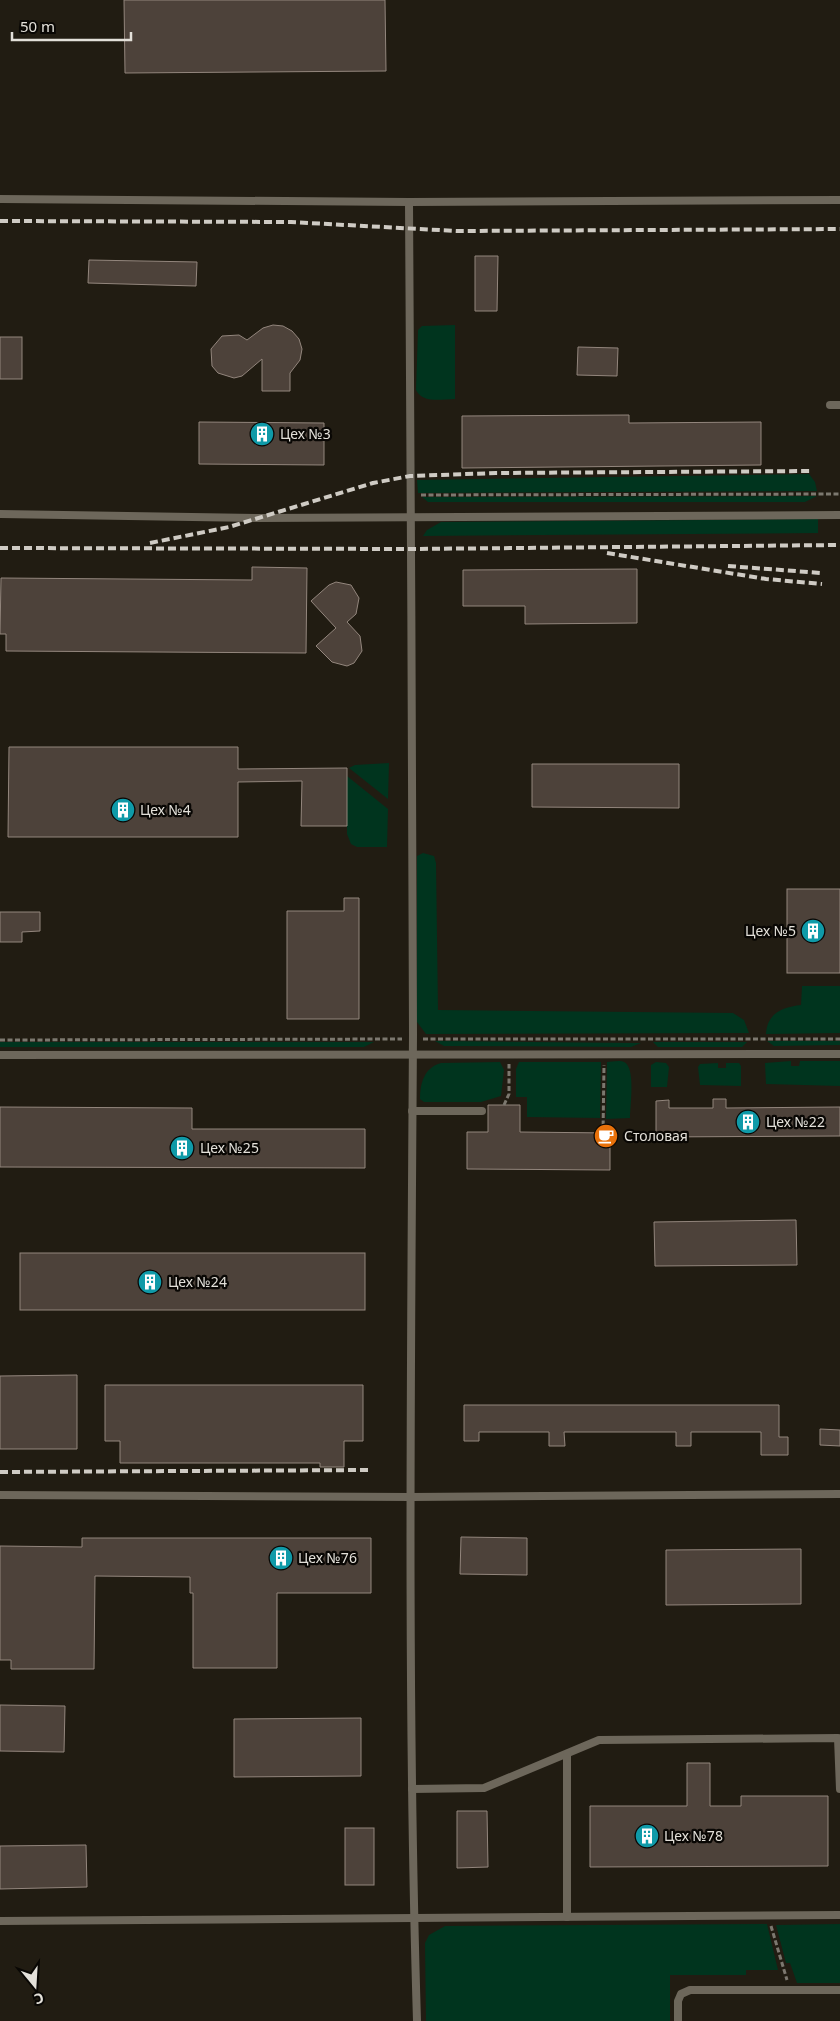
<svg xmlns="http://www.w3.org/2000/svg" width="840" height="2021" viewBox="0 0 840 2021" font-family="'Noto Sans',sans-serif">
<rect width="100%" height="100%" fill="#211c12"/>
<!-- green -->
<g fill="#00341e">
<path d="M455,325V399C442,399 423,404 416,390L418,330L422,326Z"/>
<polygon points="809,474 815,482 817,491 418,493 417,480"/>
<polygon points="817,496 805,502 428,502 422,497"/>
<polygon points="818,519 818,533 423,536 427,530 441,522"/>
<polygon points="389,763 388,799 349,768 355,765"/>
<polygon points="347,776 388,809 387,847 357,847 351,844 347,834"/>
<polygon points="423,853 434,856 436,863 438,1010 733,1013 744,1020 749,1033 426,1034 417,1022 417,856"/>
<path d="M802,986H840V1033L766,1034C767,1013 783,1007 801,1005Z"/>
<polygon points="435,1041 641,1043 631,1047 444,1046"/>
<polygon points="767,1041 840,1041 840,1045 774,1046"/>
<polygon points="0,1042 374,1042 364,1047 0,1047"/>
<polygon points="653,1042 747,1042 742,1047 658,1047"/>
<polygon points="791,1061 791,1066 799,1066 800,1061 840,1061 840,1086 766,1084 765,1063"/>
<path d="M500,1062L504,1070L501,1096L481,1102H424L420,1099C420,1083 424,1068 441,1063Z"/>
<polygon points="519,1062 601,1062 600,1118 527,1117 527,1097 516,1097 516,1069"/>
<path d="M607,1062C611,1062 620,1060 624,1062C636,1067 630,1107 630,1118L606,1119Z"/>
<polygon points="656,1062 666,1063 669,1067 667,1087 651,1087 651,1065"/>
<polygon points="718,1063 718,1068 726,1068 726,1063 739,1063 741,1066 741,1086 700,1085 698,1067 700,1064"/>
<polygon points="767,1924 778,1970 746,1970 746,1975 670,1975 670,2021 426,2021 425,1943 429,1935 445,1926"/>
<polygon points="840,1924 840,1983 797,1983 790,1963 786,1963 776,1925"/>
</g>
<!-- building -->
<g fill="#4d423a" stroke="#93867d">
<polygon points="124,0 385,0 386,71 125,73"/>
<polygon points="475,256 498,256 497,311 475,311"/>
<polygon points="89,260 197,262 196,286 88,283"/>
<polygon points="273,325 283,326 292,331 299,339 302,349 300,360 290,373 290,391 262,391 262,359 242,376 234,378 218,373 212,366 211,349 222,336 239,335 247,340 263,328"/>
<rect x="0" y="337" width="22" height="42"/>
<polygon points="578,347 618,348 617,376 577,375"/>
<polygon points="629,415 629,423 761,422 761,465 462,468 462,416"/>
<polygon points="199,422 324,423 324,465 199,464"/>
<polygon points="252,567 307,568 306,653 6,651 6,634 0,634 1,578 252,580"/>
<polygon points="637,569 637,623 525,624 525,606 463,606 463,570"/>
<polygon points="336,582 351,585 359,598 356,614 347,622 360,636 362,651 354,663 347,666 332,662 316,646 336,628 311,601 329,585"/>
<polygon points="9,747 238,747 238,769 347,768 347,826 301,826 302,781 238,782 238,837 8,837"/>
<polygon points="532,764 679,764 679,808 532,807"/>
<rect x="787" y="889" width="53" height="84"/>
<polygon points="344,898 359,898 359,1019 287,1019 287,911 344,911"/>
<polygon points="0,912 40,912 40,931 22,932 22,942 0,942"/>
<polygon points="713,1099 726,1099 726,1108 840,1107 840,1136 656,1137 656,1101 669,1100 669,1108 713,1108"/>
<polygon points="488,1105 520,1105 520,1132 610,1133 610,1170 467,1169 467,1132 488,1132"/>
<polygon points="0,1107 192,1108 192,1129 365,1129 365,1168 0,1167"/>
<polygon points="796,1220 797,1265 655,1266 654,1222"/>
<rect x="20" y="1253" width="345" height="57"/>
<polygon points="77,1375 77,1449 0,1449 0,1376"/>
<polygon points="105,1385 363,1385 363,1441 344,1441 344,1467 320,1467 320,1463 120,1463 120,1441 105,1441"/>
<polygon points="464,1405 779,1405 779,1437 788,1437 788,1455 761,1455 761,1432 691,1432 691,1446 676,1446 676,1432 564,1432 565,1446 549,1446 549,1432 479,1432 479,1441 464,1441"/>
<polygon points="820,1429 840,1430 840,1446 820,1445"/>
<polygon points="461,1537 527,1538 527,1575 460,1574"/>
<polygon points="82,1538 371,1538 371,1593 277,1593 277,1668 193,1668 193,1593 190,1593 190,1577 95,1576 94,1669 11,1669 11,1660 0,1660 0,1546 82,1547"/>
<polygon points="801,1549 801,1604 666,1605 666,1550"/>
<polygon points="0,1705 65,1706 64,1752 0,1751"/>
<polygon points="361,1718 361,1776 234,1777 234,1719"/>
<polygon points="687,1763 710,1763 710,1806 741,1806 741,1796 828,1796 828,1866 590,1867 590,1806 687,1806"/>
<polygon points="457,1811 487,1811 488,1867 457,1868"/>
<rect x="345" y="1828" width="29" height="57"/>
<polygon points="86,1845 87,1887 0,1889 0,1846"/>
</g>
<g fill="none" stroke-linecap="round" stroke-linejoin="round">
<!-- path -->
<g stroke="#7c786f" stroke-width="3" stroke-dasharray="5 2.5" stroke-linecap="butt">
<polyline points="421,495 840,494"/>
<polyline points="423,1039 840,1039"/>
<polyline points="0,1040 402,1039"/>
<polyline points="504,1105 509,1094 509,1064"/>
<polyline points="603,1133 604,1065"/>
<polyline points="771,1926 787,1980"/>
</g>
<!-- lane -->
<g stroke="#6d675b" stroke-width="8">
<polyline points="0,199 409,202 840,200"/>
<path d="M409,202C409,479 414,757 413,1034C411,1363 407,1692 417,2021"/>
<polyline points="830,405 840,405"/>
<polyline points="0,514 260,518 840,515"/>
<polyline points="0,1055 840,1054"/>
<polyline points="412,1111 482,1111"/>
<polyline points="0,1495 411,1497 840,1494"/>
<polyline points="412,1789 484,1788 599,1740 838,1738 840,1789"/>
<polyline points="567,1917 567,1755"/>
<polyline points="0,1921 840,1915"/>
<polyline points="678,2021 678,2001 681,1994 690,1990 840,1990"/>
</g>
<!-- rail -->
<g stroke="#cfcbc4" stroke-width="4" stroke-dasharray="8 4" stroke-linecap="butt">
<polyline points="0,221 291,222 456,231 840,229"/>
<polyline points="150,543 229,527 373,483 410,476 496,473 811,471"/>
<polyline points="0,548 410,549 840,545"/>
<polyline points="607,553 766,579 822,584"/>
<polyline points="728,566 821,573"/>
<polyline points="0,1472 370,1470"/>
</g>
</g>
<!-- icons -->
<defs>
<g id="building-disc" transform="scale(1.25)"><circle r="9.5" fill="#0f9aa8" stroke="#090704"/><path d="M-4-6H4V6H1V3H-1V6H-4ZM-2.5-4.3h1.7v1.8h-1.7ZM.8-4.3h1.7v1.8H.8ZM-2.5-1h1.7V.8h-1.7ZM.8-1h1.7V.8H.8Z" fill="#fff"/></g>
<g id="cafe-disc" transform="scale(1.25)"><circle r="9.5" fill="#e8710a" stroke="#090704"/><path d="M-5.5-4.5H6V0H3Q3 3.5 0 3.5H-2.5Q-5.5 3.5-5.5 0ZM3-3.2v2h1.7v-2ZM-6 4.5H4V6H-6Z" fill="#fff"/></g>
</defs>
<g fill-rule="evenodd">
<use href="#building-disc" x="262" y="434"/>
<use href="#building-disc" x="123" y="810"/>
<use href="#building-disc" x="813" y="931"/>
<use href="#building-disc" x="748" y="1122"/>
<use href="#cafe-disc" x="606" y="1136"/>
<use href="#building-disc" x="182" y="1148"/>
<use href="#building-disc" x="150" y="1282"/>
<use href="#building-disc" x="281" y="1558"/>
<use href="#building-disc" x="647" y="1836"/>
</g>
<g text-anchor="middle" stroke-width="4.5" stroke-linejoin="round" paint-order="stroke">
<!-- poi labels -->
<g font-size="14" fill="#e3e0d9" stroke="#090704" text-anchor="start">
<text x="280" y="439">Цех №3</text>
<text x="140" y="815">Цех №4</text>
<text x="796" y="936" text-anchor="end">Цех №5</text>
<text x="766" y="1127">Цех №22</text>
<text x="624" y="1141">Столовая</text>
<text x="200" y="1153">Цех №25</text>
<text x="168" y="1287">Цех №24</text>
<text x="298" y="1563">Цех №76</text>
<text x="664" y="1841">Цех №78</text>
</g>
</g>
<!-- north arrow -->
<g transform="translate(35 1986) rotate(162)" stroke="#090704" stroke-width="4" paint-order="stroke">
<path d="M0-4L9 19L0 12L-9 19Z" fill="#e3e0d9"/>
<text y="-8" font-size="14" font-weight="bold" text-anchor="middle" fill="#e3e0d9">С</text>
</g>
<!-- scale -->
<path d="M12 32v8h119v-8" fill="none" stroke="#e3e0d9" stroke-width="2.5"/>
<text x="20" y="32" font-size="15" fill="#e3e0d9" stroke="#090704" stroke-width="4" paint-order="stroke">50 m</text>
</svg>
